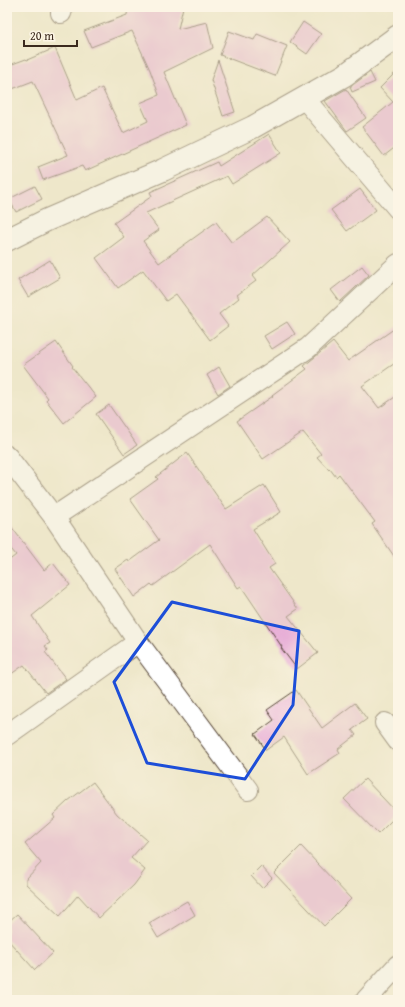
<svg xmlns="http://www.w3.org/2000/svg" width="405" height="1007" viewBox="0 0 405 1007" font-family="'Gentium Book Plus',serif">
<rect width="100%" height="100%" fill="#fcf5e5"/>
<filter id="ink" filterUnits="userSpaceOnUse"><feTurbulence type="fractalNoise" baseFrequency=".025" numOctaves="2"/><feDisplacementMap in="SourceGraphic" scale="8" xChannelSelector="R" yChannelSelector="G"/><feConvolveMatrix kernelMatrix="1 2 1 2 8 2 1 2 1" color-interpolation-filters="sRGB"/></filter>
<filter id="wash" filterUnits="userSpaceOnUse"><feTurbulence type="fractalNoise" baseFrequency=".012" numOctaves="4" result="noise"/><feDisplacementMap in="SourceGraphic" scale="16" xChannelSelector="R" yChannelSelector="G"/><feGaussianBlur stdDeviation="0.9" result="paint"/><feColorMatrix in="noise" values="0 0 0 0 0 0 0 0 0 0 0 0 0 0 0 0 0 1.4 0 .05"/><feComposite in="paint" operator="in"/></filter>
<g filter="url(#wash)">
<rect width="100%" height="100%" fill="#eee7ca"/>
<g id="blocks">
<!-- building -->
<g fill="#e5a6d5">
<polygon points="128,7 183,7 178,29 207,22 213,48 164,72 186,125 85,171 82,166 43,180 38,167 68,155 33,81 7,91 7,66 26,59 27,60 55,48 77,100 102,88 123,133 148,121 140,103 159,95 150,70 132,31 91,47 84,31 127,15"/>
<polygon points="303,22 321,34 307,54 290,42"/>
<polygon points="229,31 254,40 257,34 287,46 275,76 220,55"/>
<polygon points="218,60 235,112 223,116 211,80"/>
<polygon points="398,70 398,145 384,156 362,127 393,102 380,88"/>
<polygon points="370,72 375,82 352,92 350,87"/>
<polygon points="346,89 366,118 347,131 325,101"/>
<polygon points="269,134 281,153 232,184 227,176 146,213 159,230 143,241 159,263 216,222 232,243 267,217 290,242 252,276 256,281 237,295 239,298 219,314 228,326 210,340 176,294 166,301 143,270 118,288 96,258 124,237 114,223 152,196 150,192 217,162 219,166"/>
<polygon points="35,186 42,199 16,212 9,199"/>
<polygon points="360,189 376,210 347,231 331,210"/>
<polygon points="50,260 60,278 28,297 18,280"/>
<polygon points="362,266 369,275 340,302 331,290"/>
<polygon points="287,322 295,334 272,349 264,336"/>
<polygon points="398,326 398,361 362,386 379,408 398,395 398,562 372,524 375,522 339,474 336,477 330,469 329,470 317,457 321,454 303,432 263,459 237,421 273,396 272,395 307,369 304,366 333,342 348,361"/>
<polygon points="56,342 73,366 72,367 96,397 64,423 46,400 48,398 23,365"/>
<polygon points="219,367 230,386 218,394 207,375"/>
<polygon points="109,405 137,445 124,454 96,414"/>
<polygon points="187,453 226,509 264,485 281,512 253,529 275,564 269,568 298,609 288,616 318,653 297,669 281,648 282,647 241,586 238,588 210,544 153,586 151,584 134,597 115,569 128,560 129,562 159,540 130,499 158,479 156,477"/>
<polygon points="7,521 44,570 53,563 70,585 32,616 50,643 45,646 48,650 45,652 66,679 46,693 24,665 7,677 7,562 16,555 7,544"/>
<polygon points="296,690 322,728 355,703 367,719 352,730 356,735 338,749 340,753 308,774 284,737 266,750 255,734 274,720 267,710"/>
<polygon points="365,779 398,814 378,834 344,799"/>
<polygon points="93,782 117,814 147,840 131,858 145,870 134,885 99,918 78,895 60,916 26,884 26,879 41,863 25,844 55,818 53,815 68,801"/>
<polygon points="301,846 351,899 324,926 274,873"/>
<polygon points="261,866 272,878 262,888 251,876"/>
<polygon points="187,901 195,915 158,938 149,923"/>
<polygon points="17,914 53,953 35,970 7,939 7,923"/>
</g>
</g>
</g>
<g filter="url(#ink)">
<use href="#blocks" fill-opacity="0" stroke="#564638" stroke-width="1"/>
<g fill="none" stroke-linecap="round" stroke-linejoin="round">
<!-- street casing -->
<g stroke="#564638" stroke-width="22">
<g id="street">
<polyline points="61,13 63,7"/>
<polyline points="304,98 398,209"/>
<polyline points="7,456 54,517 138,642 248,790"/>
<polyline points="54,517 308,348 398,264"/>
<polyline points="385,723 398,741"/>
<polyline points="7,735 138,642"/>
<polyline points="366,1000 398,965"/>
</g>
</g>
<!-- secondary casing -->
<g stroke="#564638" stroke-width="24">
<polyline id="secondary" points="7,240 47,220 163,170 253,127 345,75 398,36"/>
</g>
<!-- street -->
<use href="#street" stroke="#fff" stroke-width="20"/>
<!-- secondary -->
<use href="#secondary" stroke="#fff" stroke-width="22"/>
</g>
</g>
<!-- marked area -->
<path d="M0 0H405V1007H0ZM172,602L299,631L293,705L245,779L147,763L114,682Z" fill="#eee7ca" fill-opacity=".55" fill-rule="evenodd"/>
<path fill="none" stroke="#1d4ed8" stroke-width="3" stroke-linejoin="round" d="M172,602L299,631L293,705L245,779L147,763L114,682Z"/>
<!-- margin -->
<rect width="405" height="1007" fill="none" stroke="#fcf5e5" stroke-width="24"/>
<!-- scale -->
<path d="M24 40v6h53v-6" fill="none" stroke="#3b2a1e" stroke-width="2"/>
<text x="30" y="40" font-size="12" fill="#3b2a1e" stroke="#fcf5e5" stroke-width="3" paint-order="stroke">20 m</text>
</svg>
